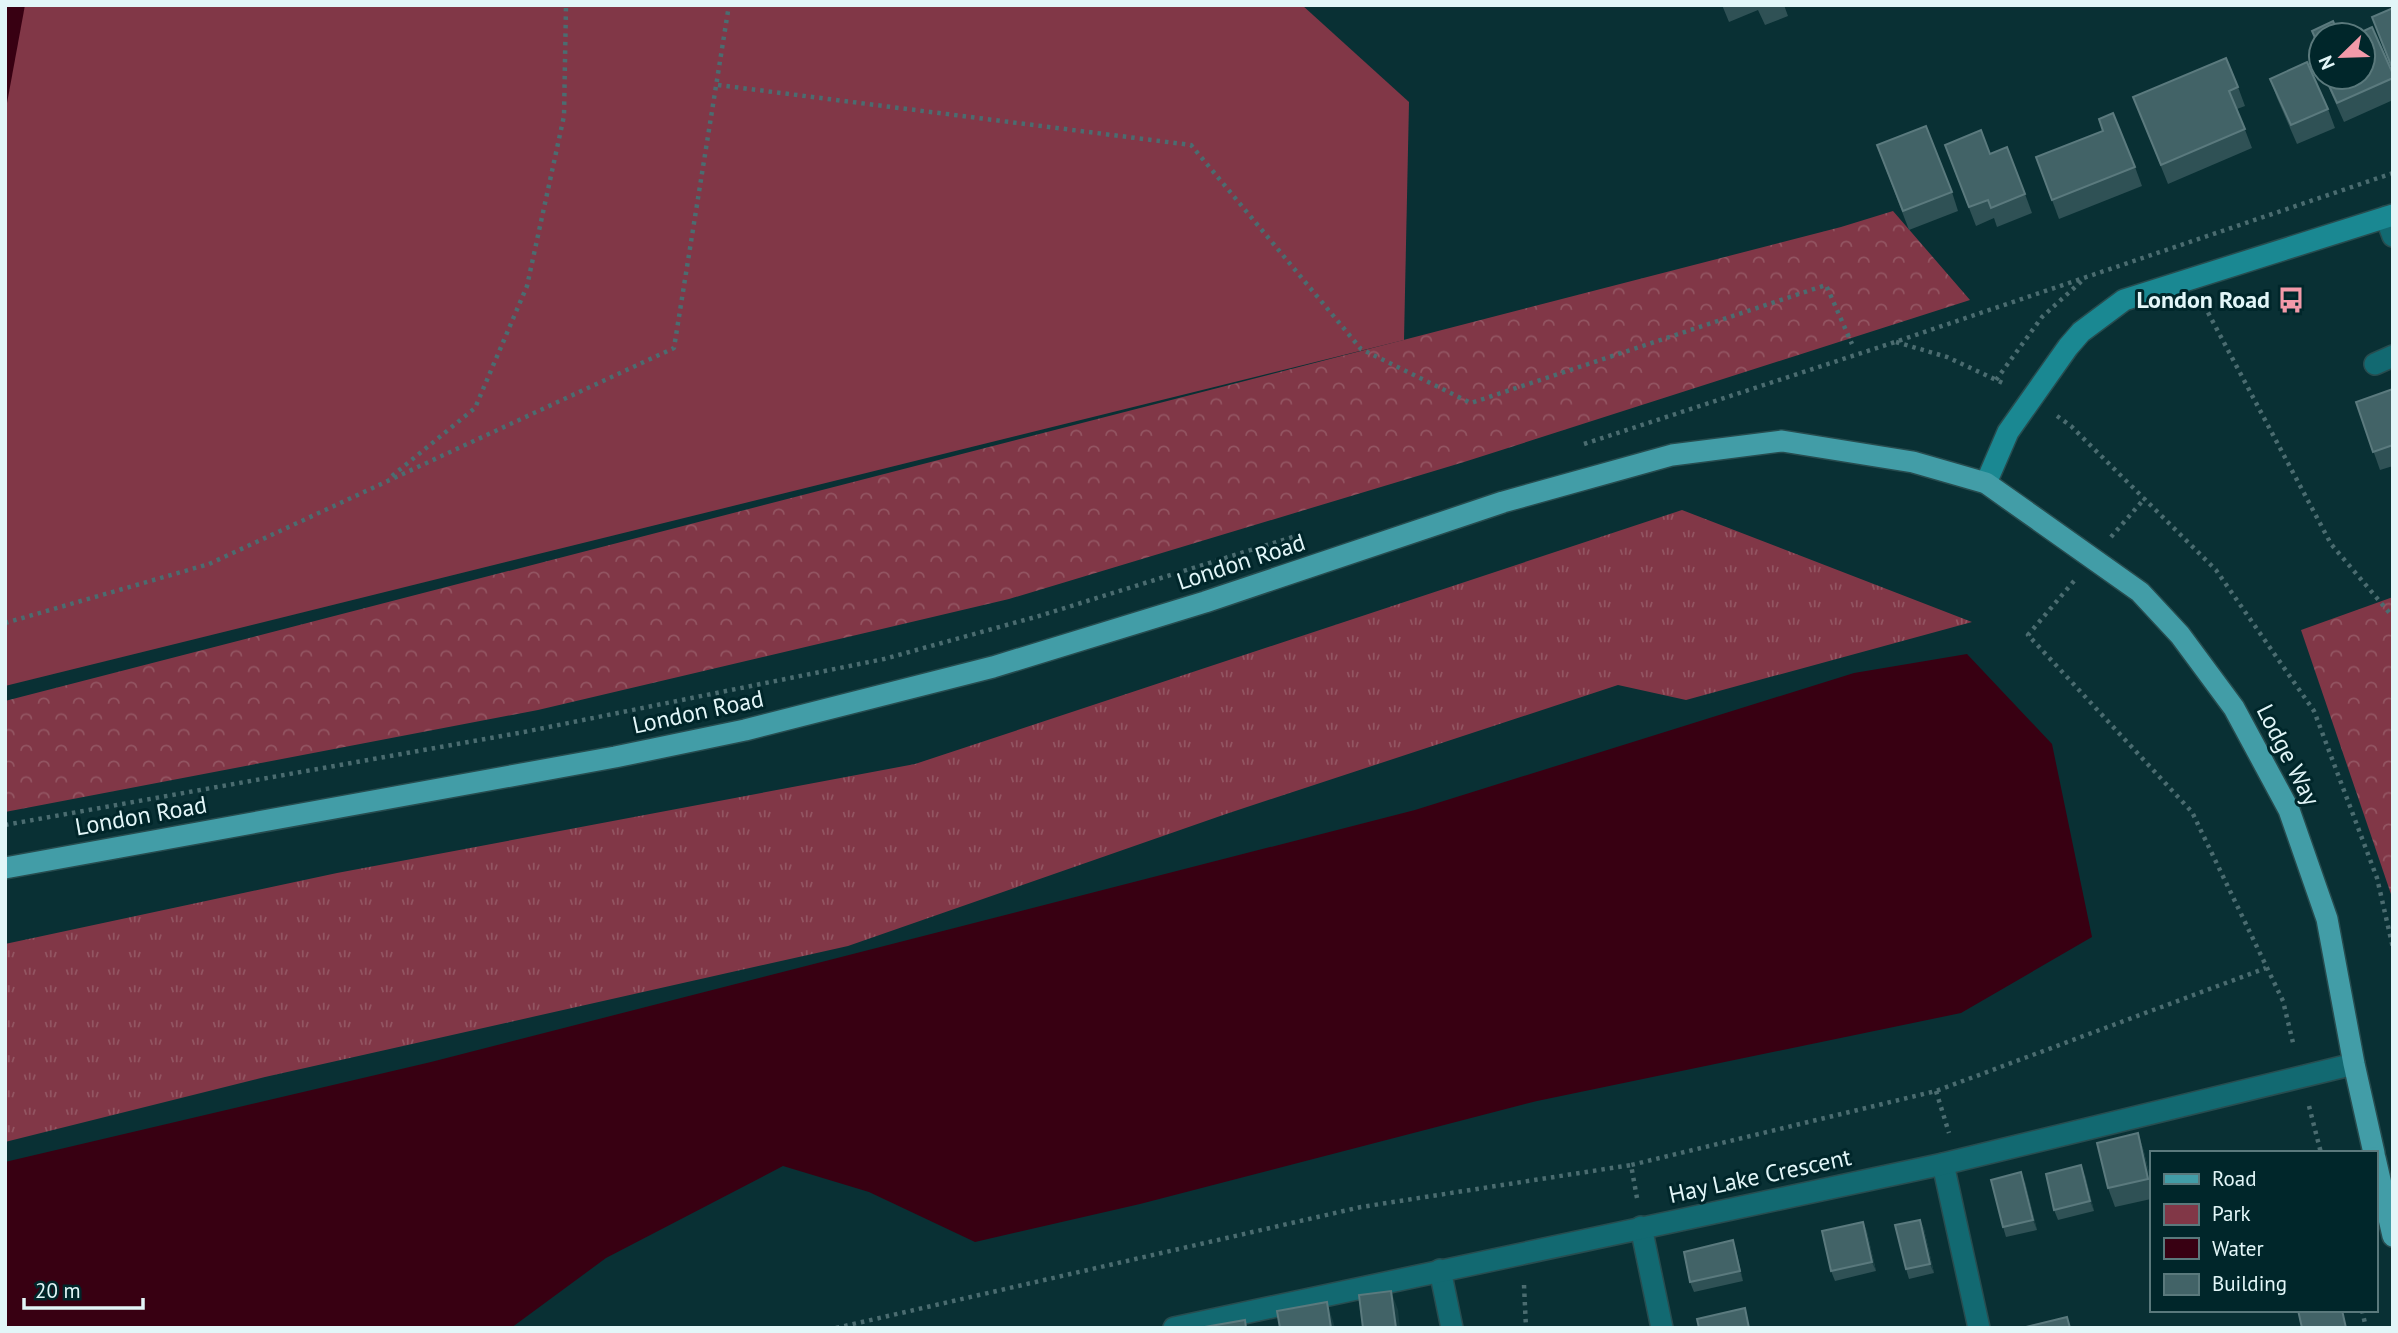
<svg xmlns="http://www.w3.org/2000/svg" width="2398" height="1333" viewBox="0 0 2398 1333" font-family="'PT Sans',sans-serif">
<defs>
<pattern id="grass-tufts" width="24" height="20" patternUnits="userSpaceOnUse" patternTransform="scale(1.75)"><rect width="24" height="20" fill="#813747"/><path d="M3 7l-1-3M5 7V3M7 7l1-3M15 17l-1-3M17 17v-4M19 17l1-3" fill="none" stroke="#935562"/></pattern>
<pattern id="forest-crowns" width="20" height="18" patternUnits="userSpaceOnUse" patternTransform="scale(1.75)"><rect width="20" height="18" fill="#813747"/><path d="M2 6a3 3 0 1 1 6 0M12 15a3 3 0 1 1 6 0" fill="none" stroke="#935562"/></pattern>
</defs>
<rect width="100%" height="100%" fill="#093034"/>
<!-- grass -->
<polygon fill="url(#grass-tufts)" points="1682,510 1972,622 1686,700 1618,685 1226,814 848,946 265,1077 5,1142 5,944 337,873 915,764"/>
<!-- forest -->
<g fill="url(#forest-crowns)">
<polygon points="1893,211 1970,300 1464,462 1009,599 538,710 5,812 5,701 1841,227"/>
<polygon points="2393,597 2393,900 2301,630"/>
</g>
<!-- park -->
<polygon fill="#813747" points="5,5 1302,5 1409,102 1404,340 5,686"/>
<!-- water -->
<g fill="#380012">
<polygon points="5,5 25,5 5,114"/>
<polygon points="1967,654 2052,744 2092,937 1961,1013 1537,1101 1140,1204 975,1242 869,1192 783,1166 606,1258 511,1328 5,1328 5,1162 431,1062 1415,810 1854,673"/>
</g>
<g fill="none" stroke-linecap="round" stroke-linejoin="round">
<!-- minor casing -->
<g stroke="#274c4f" stroke-width="24">
<g id="minor">
<polyline points="2386,217 2393,236"/>
<polyline points="2375,364 2393,356"/>
<polyline points="1943,1164 1979,1328"/>
<polyline points="1641,1227 1662,1328"/>
<polyline points="1440,1270 1452,1328"/>
<polyline points="1174,1328 1943,1164 2354,1064"/>
</g>
</g>
<!-- secondary casing -->
<g stroke="#274c4f" stroke-width="24">
<polyline id="secondary" points="1986,483 2008,432 2068,347 2081,332 2124,300 2393,215"/>
</g>
<!-- primary casing -->
<g stroke="#274c4f" stroke-width="24">
<g id="primary">
<polyline points="5,868 615,757 745,730 993,667 1205,602 1503,502 1672,455 1782,441 1913,462 1986,483 2140,592 2180,635 2234,708 2289,810 2327,919 2354,1064 2374,1153"/>
<polyline points="2375,1158 2393,1236"/>
</g>
</g>
<!-- path -->
<g stroke="#4b6c70" stroke-width="4.5" stroke-dasharray="3.5 5" stroke-linecap="butt">
<polyline points="718,85 1191,145 1361,349 1471,403 1826,285 1852,344"/>
<polyline points="2204,305 2331,544 2393,617"/>
<polyline points="1896,342 1947,357 2005,384"/>
<polyline points="1996,380 2042,317 2085,278"/>
<polyline points="2057,416 2071,426 2216,570 2314,711 2377,878 2393,948"/>
<polyline points="1584,444 1895,342 2393,173"/>
<polyline points="392,476 475,408 527,286 564,116 566,5"/>
<polyline points="2111,537 2145,498"/>
<polyline points="2074,581 2028,635 2192,812 2283,1001 2294,1047"/>
<polyline points="5,623 209,564 674,348 729,5"/>
<polyline points="5,825 524,732 884,659 1039,616 1299,535"/>
<polyline points="1936,1091 1949,1133"/>
<polyline points="2309,1106 2321,1153"/>
<polyline points="1637,1198 1631,1165 1936,1091 2266,968"/>
<polyline points="1524,1285 1526,1328"/>
<polyline points="2362,1310 2366,1328"/>
<polyline points="836,1328 1361,1207 1631,1165"/>
</g>
<!-- minor -->
<use href="#minor" stroke="#126971" stroke-width="21"/>
<!-- secondary -->
<use href="#secondary" stroke="#1a8892" stroke-width="21"/>
<!-- primary -->
<use href="#primary" stroke="#429da7" stroke-width="21"/>
</g>
<!-- wall -->
<g fill="#2f5155">
<polygon points="1722,5 1784,5 1788,16 1765,25 1758,10 1729,22"/>
<polygon points="2393,74 2393,100 2344,122 2324,77 2363,77"/>
<polygon points="2270,79 2328,109 2335,128 2297,144 2277,98"/>
<polygon points="2238,87 2245,106 2237,109 2252,148 2168,184 2133,97"/>
<polygon points="1990,154 2025,194 2032,213 1997,227 1994,218 1976,226 1952,164"/>
<polygon points="2036,157 2135,167 2142,186 2059,219"/>
<polygon points="1884,164 1952,192 1958,211 1909,230"/>
<polygon points="2393,389 2393,466 2380,470 2356,402"/>
<polygon points="2138,1133 2144,1152 2151,1181 2151,1199 2115,1207 2108,1188"/>
<polygon points="2085,1175 2094,1211 2058,1220 2054,1210"/>
<polygon points="2025,1182 2037,1230 2006,1237 2003,1227"/>
<polygon points="1920,1220 1924,1229 1934,1273 1909,1279 1906,1269"/>
<polygon points="1863,1222 1867,1232 1876,1271 1835,1281 1831,1271"/>
<polygon points="1736,1250 1743,1281 1694,1292 1690,1282"/>
</g>
<!-- shaded-wall -->
<g fill="#173d41">
<polygon points="2138,1133 2144,1152 2151,1181 2151,1187"/>
<polygon points="2081,1165 2085,1175 2094,1211 2090,1201"/>
<polygon points="2021,1172 2025,1182 2037,1230 2033,1220"/>
<polygon points="1920,1220 1924,1229 1934,1273 1930,1264"/>
<polygon points="1863,1222 1867,1232 1876,1271 1872,1262"/>
<polygon points="1733,1240 1736,1250 1743,1281 1740,1271"/>
<polygon points="1391,1291 1398,1310 1400,1328 1396,1328"/>
<polygon points="1327,1302 1333,1321 1335,1328 1331,1328"/>
</g>
<!-- building -->
<g fill="#426367" stroke="#5b7a7e" stroke-width="2">
<polygon points="2393,8 2393,64 2391,65 2372,17"/>
<polygon points="2333,21 2339,35 2321,35 2321,51 2312,31"/>
<polygon points="2372,27 2393,74 2393,78 2337,103 2325,77 2363,77 2363,35 2355,35"/>
<polygon points="2226,58 2238,87 2229,91 2245,129 2161,165 2133,97"/>
<polygon points="2307,62 2328,109 2291,125 2270,79"/>
<polygon points="2113,113 2135,167 2052,200 2036,157 2103,131 2099,119"/>
<polygon points="1926,126 1952,192 1903,211 1877,145"/>
<polygon points="1981,130 1990,154 2007,147 2025,194 1991,208 1988,200 1969,207 1945,145"/>
<polygon points="2393,389 2393,445 2373,452 2356,402"/>
<polygon points="2138,1133 2148,1179 2108,1188 2097,1143"/>
<polygon points="2081,1165 2090,1201 2054,1210 2046,1174"/>
<polygon points="2021,1172 2033,1220 2003,1227 1991,1180"/>
<polygon points="1920,1220 1930,1264 1906,1269 1895,1225"/>
<polygon points="1863,1222 1872,1262 1831,1271 1822,1231"/>
<polygon points="1733,1240 1740,1271 1690,1282 1684,1252"/>
<polygon points="1391,1291 1396,1328 1363,1328 1359,1295"/>
<polygon points="1327,1302 1331,1328 1280,1328 1277,1311"/>
<polygon points="1745,1308 1749,1328 1699,1328 1697,1319"/>
<polygon points="2298,1310 2342,1310 2346,1328 2302,1328"/>
<polygon points="2067,1317 2070,1328 2022,1328"/>
<polygon points="1245,1320 1246,1328 1199,1328"/>
</g>
<!-- icons -->
<defs>
<g id="bus-bare" transform="scale(2.1)"><path d="M-5-6H5V4H4V6H2V4H-2V6H-4V4H-5ZM-3.5-4V0h7V-4ZM-3.5 1.2v1.5H-2V1.2ZM2 1.2v1.5H3.5V1.2Z" fill="#f39aa9" stroke="#00262a" stroke-width="2.5" paint-order="stroke"/></g>
</defs>
<g fill-rule="evenodd">
<use href="#bus-bare" x="2291" y="300"/>
</g>
<g text-anchor="middle" stroke-width="6" stroke-linejoin="round" paint-order="stroke">
<!-- poi labels -->
<g font-size="24" font-weight="bold" fill="#e2f6f8" stroke="#00262a" text-anchor="end">
<text x="2270" y="308">London Road</text>
</g>
<!-- street labels -->
<g font-size="24" fill="#e2f6f8" stroke="#00262a">
<text transform="translate(1241 562) rotate(-18)" y="8">London Road</text>
<text transform="translate(698 712) rotate(-12)" y="8">London Road</text>
<text transform="translate(2288 755) rotate(63)" y="8">Lodge Way</text>
<text transform="translate(141 816) rotate(-10)" y="8">London Road</text>
<text transform="translate(1760 1176) rotate(-12)" y="8">Hay Lake Crescent</text>
</g>
</g>
<!-- border -->
<rect width="2398" height="1333" fill="none" stroke="#e2f6f8" stroke-width="14"/>
<!-- legend -->
<rect x="2150" y="1151" width="228" height="161" fill="#00262a" stroke="#5a797c" stroke-width="2"/>
<rect x="2164" y="1174" width="35" height="10" fill="#429da7" stroke="#5a797c" stroke-width="2"/>
<text x="2212" y="1186" font-size="21" fill="#e2f6f8">Road</text>
<rect x="2164" y="1204" width="35" height="21" fill="#813747" stroke="#5a797c" stroke-width="2"/>
<text x="2212" y="1221" font-size="21" fill="#e2f6f8">Park</text>
<rect x="2164" y="1238" width="35" height="21" fill="#380012" stroke="#5a797c" stroke-width="2"/>
<text x="2212" y="1256" font-size="21" fill="#e2f6f8">Water</text>
<rect x="2164" y="1274" width="35" height="21" fill="#426367" stroke="#5a797c" stroke-width="2"/>
<text x="2212" y="1291" font-size="21" fill="#e2f6f8">Building</text>
<!-- north arrow -->
<g transform="translate(2342 56) rotate(247)"><circle r="33" fill="#00262a" stroke="#5a797c" stroke-width="2"/>
<path d="M0-5L12 26L0 18L-12 26Z" fill="#f39aa9"/>
<text y="-10" font-size="19" font-weight="bold" text-anchor="middle" fill="#e2f6f8">N</text>
</g>
<!-- scale -->
<path d="M24 1298v10h119v-10" fill="none" stroke="#e2f6f8" stroke-width="3.5"/>
<text x="35" y="1298" font-size="21" fill="#e2f6f8" stroke="#00262a" stroke-width="5" paint-order="stroke">20 m</text>
</svg>
